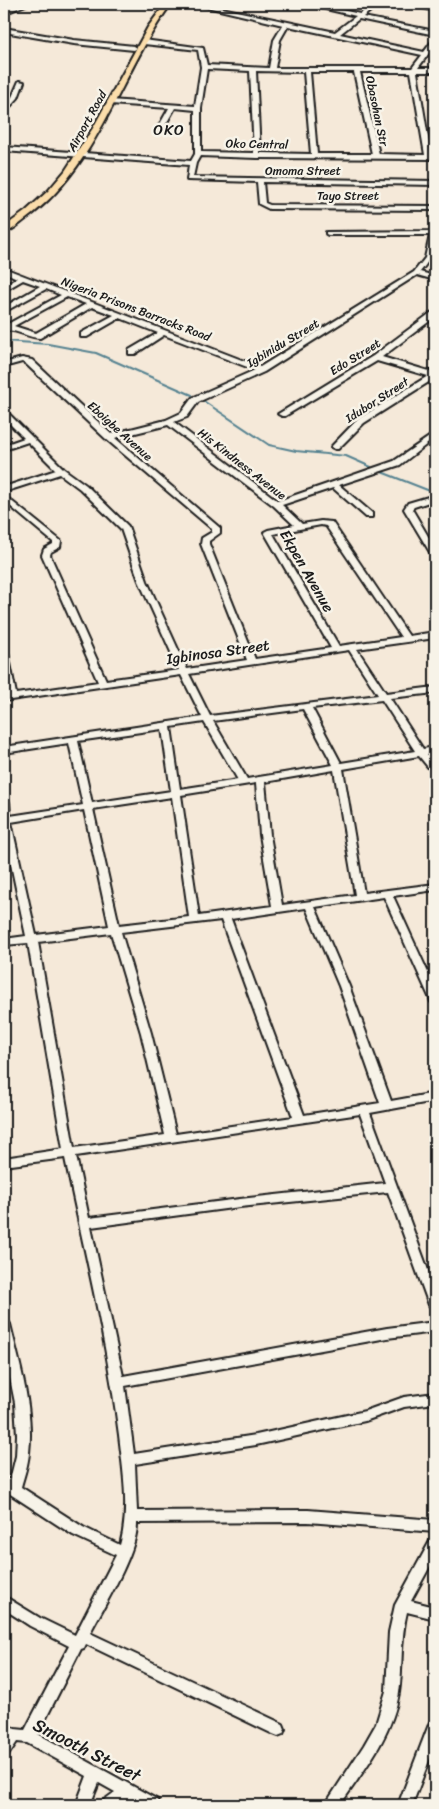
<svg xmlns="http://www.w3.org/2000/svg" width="439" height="1809" viewBox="0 0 439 1809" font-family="Sriracha,sans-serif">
<rect width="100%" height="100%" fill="#f5e9d9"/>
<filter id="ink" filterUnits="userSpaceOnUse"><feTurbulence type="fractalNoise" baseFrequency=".02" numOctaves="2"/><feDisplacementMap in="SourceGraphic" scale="10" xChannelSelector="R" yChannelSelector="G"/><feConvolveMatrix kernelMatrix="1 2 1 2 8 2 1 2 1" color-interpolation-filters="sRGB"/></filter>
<g filter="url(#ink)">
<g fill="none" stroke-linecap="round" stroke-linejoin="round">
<!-- stream -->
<g stroke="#578391" stroke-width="2">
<polyline points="4,341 48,344 96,353 192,395"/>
<polyline points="202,400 269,445 296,451 346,456 371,467"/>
<polyline points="379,471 435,493"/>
</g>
<!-- minor casing -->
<g stroke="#1c1c1c" stroke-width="4">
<g id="minor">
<polygon points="21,4 28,4 4,14 4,10"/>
<path d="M194,4H203L335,32L356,16L304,4H314L360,14L373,4H379L363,17L435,31V35L359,19L340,34L424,52L433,40L435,39V45L418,68H435V72H417L431,155H435V159L257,158L200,156L196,163L193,177L435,181V185L263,182L265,203L270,205L435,206V210L269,209L259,204L257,182L187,180L189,165L4,151V147L191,161L195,154V110L175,108L162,131L159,133L156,131L169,108L110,104L107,102L110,100L195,106L201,67L198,50L144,44L141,42L144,40L203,48L207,65L269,68L274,40L283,25ZM288,26L422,55L412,68H275L280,40ZM207,69L250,71L254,153L201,152V108ZM256,71L304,72L311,154L260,153ZM310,72H354L372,154H317ZM360,72H411L425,155L379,154Z"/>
<polygon points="407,4 417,4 435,7 435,11"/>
<polygon points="4,28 74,40 134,46 137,48 134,50 74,44 4,32"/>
<polygon points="19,81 24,82 18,98 6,111 4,112 4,107 12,97"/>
<polygon points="4,131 7,133 7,136 4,138"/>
<path d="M435,224C436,246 434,255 420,272L435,276V280L417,275L264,372L198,402L187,417L174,422L278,501L394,461L435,433V438L400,465L339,485L372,513V517H366L333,488L282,505L302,524L321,521L332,522L409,636L435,632V638L357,649L386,693L435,687V693L390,698L423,749L435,747V753L427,754L435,764V773L432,772L419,756L343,769L364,893L435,884V890L393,896L435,988V1003L431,1002L430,999L384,897L315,907L349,986L391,1101L435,1093V1101L370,1113L435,1289V1310L431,1308L429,1305L388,1192L240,1207L91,1227L123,1376L387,1328L435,1322V1332L387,1338L125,1386L134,1454L256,1435L365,1411L404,1397L435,1393V1403L404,1407L365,1421L256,1445L135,1464L137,1511L308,1510L435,1520V1532L308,1522L137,1523C138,1551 104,1606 90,1633L283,1724L285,1729L283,1734L278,1736L273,1734L86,1644L84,1648L81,1649L38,1734L158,1800L160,1805H139L128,1799L120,1805H102L104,1800L115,1792L99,1783L90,1805H76L87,1776L27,1743L17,1742L9,1754L4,1756V1723L15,1729L25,1730L69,1646L30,1626L4,1609V1596L40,1618L75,1635L116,1555L73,1535L4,1490V1478L10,1480L16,1456L17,1435L15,1403L4,1348V1319L8,1321L10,1324C20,1366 34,1410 29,1453C28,1465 24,1476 21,1487L83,1527L120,1545C130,1510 123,1470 119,1435C107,1341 84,1250 65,1158L4,1166V1158L63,1149L28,943L4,945V939L26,936L4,831V799L9,802L10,816L83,805L69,743L4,753V747L202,717L181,675L4,701V695H7L4,676V650L8,653L16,694L98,682L42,555L44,549L53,544V542L4,501V495L61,541L60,547L51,552L50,555L106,680L179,670L139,581L121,529L80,489L60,474L4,492V487L56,470L28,442L4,450V445L24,438L4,418V412H7L64,469L86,485L128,526L147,581L187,669L247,660L201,544L202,538L212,532V529L106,439L26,364L22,362L4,367V363L22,358L32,360L111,434L166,420L181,413L192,398L255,370L164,335L135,354H129V350L158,333L120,318L87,337H81V333L114,315L92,307L40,338C28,338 15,328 4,331V326L61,295L46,289L4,312V307L40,286L23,280L4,291V286L17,278L4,272V268L260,367L414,272L425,258L430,235H328L326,234V232L431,231L432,226ZM67,297L86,304L36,333L14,326ZM168,425L274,506L294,525L268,530L264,532L331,648L255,659L209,544V541L220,533V528L115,438ZM321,525L326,526L401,637L339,646L273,534ZM349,650L378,695L210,716L189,674ZM382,700L415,751L341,763L312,708ZM303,709L333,765L247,779L213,721ZM204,722L238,780L180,789L171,727ZM162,729L171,791L92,803L78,741ZM334,770L355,895L282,905L270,835L265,782ZM256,783L260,835L272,906L199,916L181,795ZM172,797L189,917L119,925L93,809ZM84,810L109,926L36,935L11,822ZM306,908L339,986L380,1103L304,1115L231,919ZM221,920L293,1117L176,1134L151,1033L121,932ZM111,933L141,1033L165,1135L74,1148L38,942ZM360,1114L385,1183L240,1199L89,1218L76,1156Z"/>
<polygon points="432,312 435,312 435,317 382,357 435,373 435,378 364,423 338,449 335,449 331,447 358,419 428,376 377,361 285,416 282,416 278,414 373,356"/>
<polygon points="435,495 435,500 414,507 412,509 435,548 435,556 431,554 404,509 408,503"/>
<path d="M435,1539V1557L411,1601L435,1607V1619L407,1612C400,1639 403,1666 399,1693C392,1736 364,1770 340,1805H325L364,1745L376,1724L386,1691L389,1632L395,1605L430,1541Z"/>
<polygon points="435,1720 435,1745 412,1805 398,1805 428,1727 430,1722"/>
</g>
</g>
<!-- major casing -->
<g stroke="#1c1c1c" stroke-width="4">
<path id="major" d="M165,4H171C120,73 99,166 26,219C19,224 12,231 4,233V227L26,211L48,191L65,171L93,128L148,27Z"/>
</g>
<!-- minor -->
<use href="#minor" fill="#f7f3e8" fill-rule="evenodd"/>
<!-- major -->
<use href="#major" fill="#fbddab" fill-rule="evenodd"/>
</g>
</g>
<g text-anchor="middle" stroke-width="5" stroke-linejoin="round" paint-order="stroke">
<!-- far-street labels -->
<g font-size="12" fill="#1c1c1c" stroke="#f7f3e8">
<text transform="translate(377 111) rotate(78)" y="4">Obasohan Str</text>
<text transform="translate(87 121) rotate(-61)" y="4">Airport Road</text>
<text transform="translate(257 144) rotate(1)" y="4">Oko Central</text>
<text x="303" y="175">Omoma Street</text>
<text x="348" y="200">Tayo Street</text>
<text transform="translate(136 309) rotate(21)" y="4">Nigeria Prisons Barracks Road</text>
<text transform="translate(283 343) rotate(-31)" y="4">Igbinidu Street</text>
<text transform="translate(355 357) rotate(-32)" y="4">Edo Street</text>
<text transform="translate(377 400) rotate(-33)" y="4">Idubor Street</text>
<text transform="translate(120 431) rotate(42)" y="4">Eboigbe Avenue</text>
<text transform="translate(242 464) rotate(38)" y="4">His Kindness Avenue</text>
</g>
<!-- far-quarter labels -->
<g font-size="15" letter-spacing="1" fill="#1c1c1c" stroke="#f7f3e8">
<text x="169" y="135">OKO</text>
</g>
<!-- street labels -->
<g font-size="15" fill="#1c1c1c" stroke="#f7f3e8">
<text transform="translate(307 571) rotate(60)" y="5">Ekpen Avenue</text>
<text transform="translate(218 652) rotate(-8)" y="5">Igbinosa Street</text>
</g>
<!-- near-street labels -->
<g font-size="18" fill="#1c1c1c" stroke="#f7f3e8">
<text transform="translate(87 1750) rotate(27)" y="6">Smooth Street</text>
</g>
</g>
<!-- margin -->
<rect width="439" height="1809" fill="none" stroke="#f7f3e8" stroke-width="20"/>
<rect x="10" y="10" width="419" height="1789" fill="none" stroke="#1c1c1c" stroke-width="2" filter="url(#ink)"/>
</svg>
